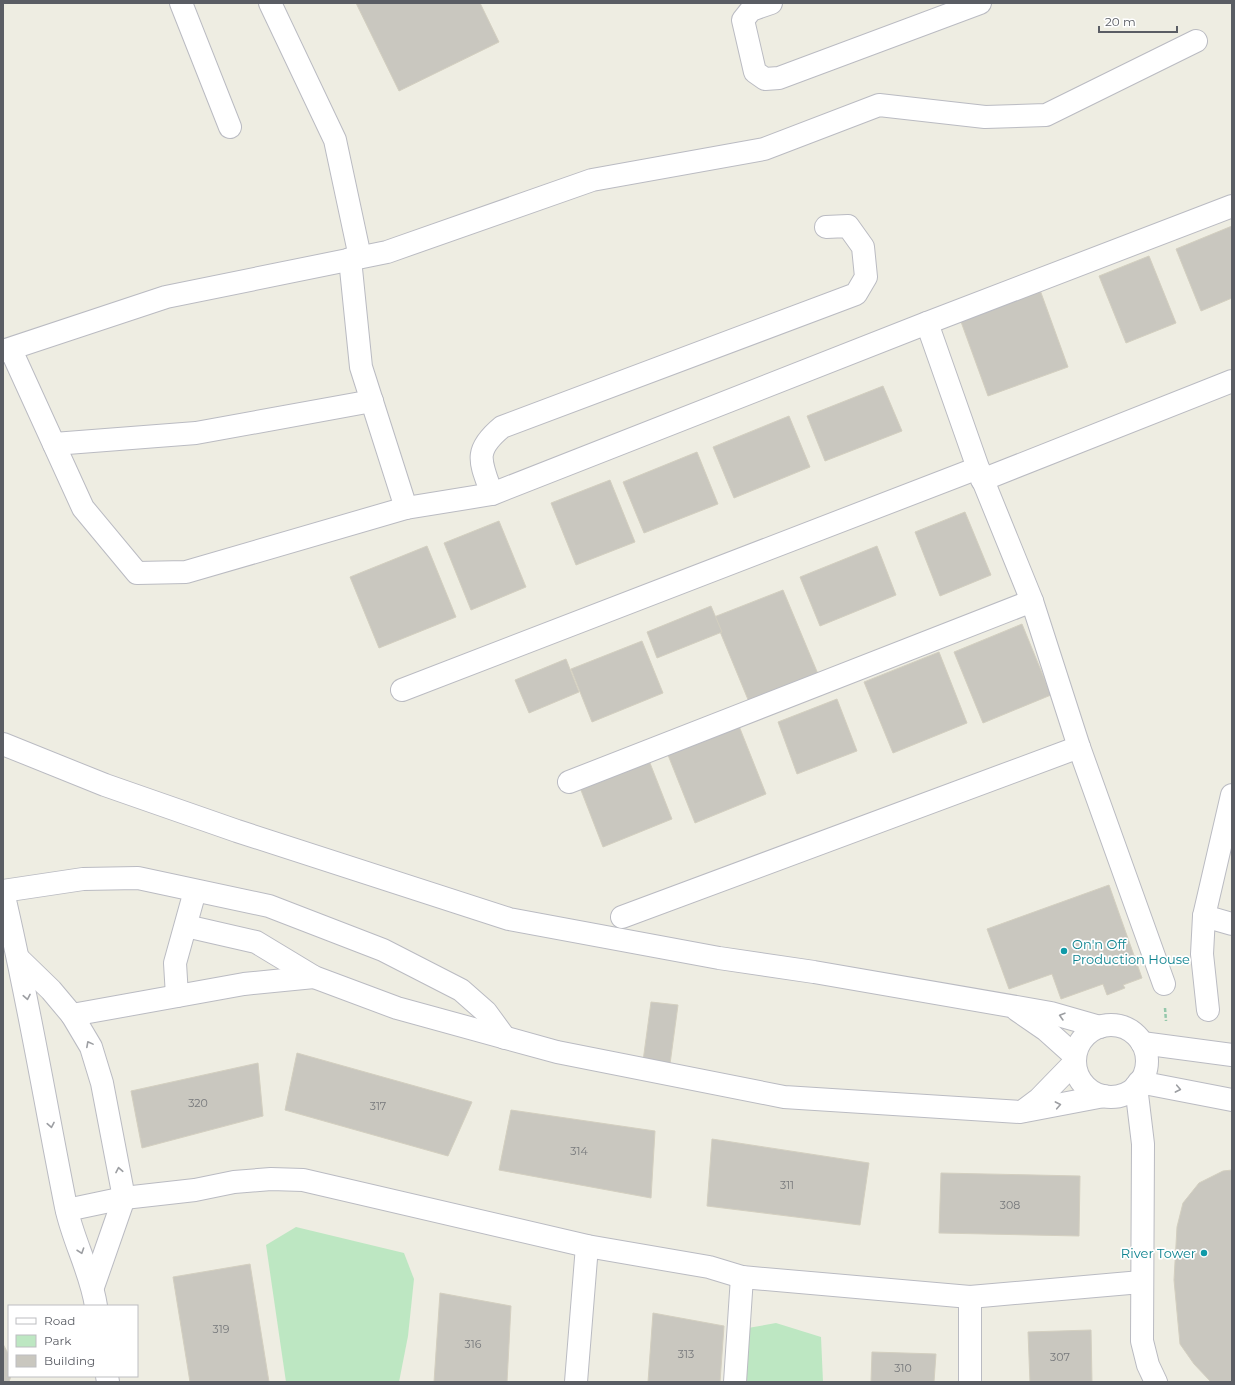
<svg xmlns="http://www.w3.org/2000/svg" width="1235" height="1385" viewBox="0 0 1235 1385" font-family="Montserrat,sans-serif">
<rect width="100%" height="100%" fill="#eeede2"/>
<!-- green -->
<g fill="#bde7c2">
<polygon points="296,1227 404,1253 414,1279 408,1336 399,1382 286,1382 266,1245"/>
<polygon points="776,1323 821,1337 823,1382 737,1382 748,1328"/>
</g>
<!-- building -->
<g fill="#c9c7bf" stroke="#d3cfc0">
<polygon points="356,3 480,3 499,42 399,91"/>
<polygon points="1232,226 1232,298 1201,311 1176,249"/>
<polygon points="1149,256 1176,323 1126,343 1099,276"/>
<polygon points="1040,290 1068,367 988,396 960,319"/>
<polygon points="883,386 902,431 825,461 807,416"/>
<polygon points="789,416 810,467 734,498 713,447"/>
<polygon points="697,452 718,504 644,533 623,482"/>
<polygon points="610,480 635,542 576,565 551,503"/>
<polygon points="965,512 991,575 940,596 915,532"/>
<polygon points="499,521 526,587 471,610 444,543"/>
<polygon points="427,546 456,617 379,648 350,577"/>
<polygon points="877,546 896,595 820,626 800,577"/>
<polygon points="783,590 818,674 749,702 714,617"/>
<polygon points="711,606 722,632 657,658 647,632"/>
<polygon points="1022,624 1051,695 983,723 954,652"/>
<polygon points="642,641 663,693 592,722 571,669"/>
<polygon points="939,652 967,723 893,753 864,682"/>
<polygon points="566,659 579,692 529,713 515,680"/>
<polygon points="837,699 857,751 797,774 778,722"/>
<polygon points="739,726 766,794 695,823 668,755"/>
<polygon points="648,758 672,819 603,847 579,785"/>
<polygon points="1109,885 1142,978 1123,985 1125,988 1107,995 1103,984 1061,999 1052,974 1009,989 987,929"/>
<polygon points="651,1002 678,1005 670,1064 643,1061"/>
<polygon points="297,1053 472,1102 448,1156 285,1110"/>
<polygon points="258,1063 263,1116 142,1148 131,1091"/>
<polygon points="511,1110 655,1131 651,1198 499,1170"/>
<polygon points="712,1139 869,1163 860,1225 707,1206"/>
<polygon points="1232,1170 1232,1382 1211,1382 1194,1364 1180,1344 1174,1280 1177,1227 1183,1203 1199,1183 1223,1171"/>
<polygon points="941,1173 1080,1176 1079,1236 939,1233"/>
<polygon points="250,1264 269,1382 190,1382 173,1277"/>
<polygon points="440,1293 511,1306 507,1382 434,1382"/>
<polygon points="653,1313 724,1326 720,1382 648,1382"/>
<polygon points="1091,1330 1092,1382 1030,1382 1028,1332"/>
<polygon points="3,1344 9,1355 9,1376 11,1376 9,1382 3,1382"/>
<polygon points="872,1352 936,1354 934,1382 871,1382"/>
</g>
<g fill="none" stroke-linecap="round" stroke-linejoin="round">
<!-- minor casing -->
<g stroke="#babbc2" stroke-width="24">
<g id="minor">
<polyline points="181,3 230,127"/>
<polyline points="270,3 335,140 360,257"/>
<polyline points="771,3 751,10 743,20 755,72 765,79 779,78 980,3"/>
<polyline points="350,259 361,367 406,508"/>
<polyline points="927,323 1232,206"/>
<polyline points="11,350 83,508 137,573 186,572 406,508 492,494 927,323 978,468 1032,601 1079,747 1164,984"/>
<polyline points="3,351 166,297 387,252 592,180 764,149 879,105 985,117 1046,115 1196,41"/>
<polyline points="54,444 196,433 372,401"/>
<polyline points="982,480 1232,381"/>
<path d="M492,494C480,461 473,451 502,427L856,294L866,277L863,247L848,226L826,227"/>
<polyline points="402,690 978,468"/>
<polyline points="3,744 105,785 237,831 509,919 719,958 814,972 1051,1013 1100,1027"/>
<polyline points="569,782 1032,601"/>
<polyline points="3,891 83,879 138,878 269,906 383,950 461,990 486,1012 505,1038"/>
<path d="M3,892C28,997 45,1102 66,1207C73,1241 91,1272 96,1306"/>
<polyline points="1204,916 1232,924"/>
<polyline points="622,917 1079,747"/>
<polyline points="186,926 256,942 314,977 397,1008 557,1052 784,1097 1020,1112 1104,1096"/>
<polyline points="19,959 51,990 72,1015 91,1047 102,1083 124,1198 93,1287"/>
<polyline points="177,996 175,963 195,891"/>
<polyline points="1017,1010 1046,1030 1075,1056"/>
<polyline points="1208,1010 1202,954 1204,916 1232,795"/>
<polyline points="72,1015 244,984 314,977"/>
<circle cx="1111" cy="1061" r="36"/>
<polyline points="1142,1043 1232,1055"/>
<polyline points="1139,1082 1232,1100"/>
<polyline points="1136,1086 1143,1144 1142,1341 1148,1365 1156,1382"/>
<polyline points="1023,1111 1039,1099 1074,1063"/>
<polyline points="67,1210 124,1198 195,1190 234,1182 271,1179 303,1180 587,1246 709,1267 742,1277 970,1297 1141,1282"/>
<polyline points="107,1376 108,1382"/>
<polyline points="576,1382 587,1246"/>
<polyline points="735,1382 742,1277"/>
<polyline points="970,1382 970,1297"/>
</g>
</g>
<!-- path -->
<polyline stroke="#95c8ab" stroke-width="2.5" stroke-dasharray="4 2" stroke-linecap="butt" points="1165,1008 1166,1021"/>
<!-- minor -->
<use href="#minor" stroke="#fff" stroke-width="22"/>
</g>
<!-- one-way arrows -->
<defs><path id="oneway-chevron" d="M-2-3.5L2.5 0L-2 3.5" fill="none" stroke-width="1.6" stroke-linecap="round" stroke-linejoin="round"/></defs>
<g stroke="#9c9ea2">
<use href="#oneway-chevron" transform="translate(27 997) rotate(79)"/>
<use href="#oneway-chevron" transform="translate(1062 1016) rotate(-164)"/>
<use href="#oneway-chevron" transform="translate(89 1044) rotate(-118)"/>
<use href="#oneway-chevron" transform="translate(1178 1089) rotate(11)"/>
<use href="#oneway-chevron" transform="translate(1058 1105) rotate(-11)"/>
<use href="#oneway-chevron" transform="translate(51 1125) rotate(79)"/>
<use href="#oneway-chevron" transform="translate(119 1170) rotate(-101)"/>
<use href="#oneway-chevron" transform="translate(81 1251) rotate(71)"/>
</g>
<!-- markers -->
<g fill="#0f9aa8" stroke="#fff" stroke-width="1.5">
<circle cx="1064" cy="951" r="4"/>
<circle cx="1204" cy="1253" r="4"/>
</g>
<g text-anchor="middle" stroke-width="3.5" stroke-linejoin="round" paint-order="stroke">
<!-- number labels -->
<g font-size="11" fill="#76787b">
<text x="198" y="1107">320</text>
<text x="378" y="1110">317</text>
<text x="579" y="1155">314</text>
<text x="787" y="1189">311</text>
<text x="1010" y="1209">308</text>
<text x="221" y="1333">319</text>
<text x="473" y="1348">316</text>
<text x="686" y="1358">313</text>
<text x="1060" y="1361">307</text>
<text x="903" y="1372">310</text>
</g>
<!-- culture labels -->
<g font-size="13" fill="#0d838f" stroke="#fff" text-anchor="start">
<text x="1072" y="949">On'n Off<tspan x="1072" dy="15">Production House</tspan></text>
<text x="1196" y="1258" text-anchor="end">River Tower</text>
</g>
</g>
<!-- border -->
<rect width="1235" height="1385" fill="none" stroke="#5a5d64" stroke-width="8"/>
<!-- legend -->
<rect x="8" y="1305" width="130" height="72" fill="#ffffff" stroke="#bdbec1"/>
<rect x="16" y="1318" width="20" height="6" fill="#ffffff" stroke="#bdbec1"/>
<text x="44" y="1325" font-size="12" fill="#5a5d64">Road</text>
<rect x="16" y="1335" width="20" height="12" fill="#bde7c2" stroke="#bdbec1"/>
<text x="44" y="1345" font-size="12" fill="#5a5d64">Park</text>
<rect x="16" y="1355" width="20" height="12" fill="#c9c7bf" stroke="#bdbec1"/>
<text x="44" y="1365" font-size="12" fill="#5a5d64">Building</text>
<!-- scale -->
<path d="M1099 26v6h78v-6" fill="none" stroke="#5a5d64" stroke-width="2"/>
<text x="1105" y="26" font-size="12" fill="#5a5d64" stroke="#ffffff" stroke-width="3" paint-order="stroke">20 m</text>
</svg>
